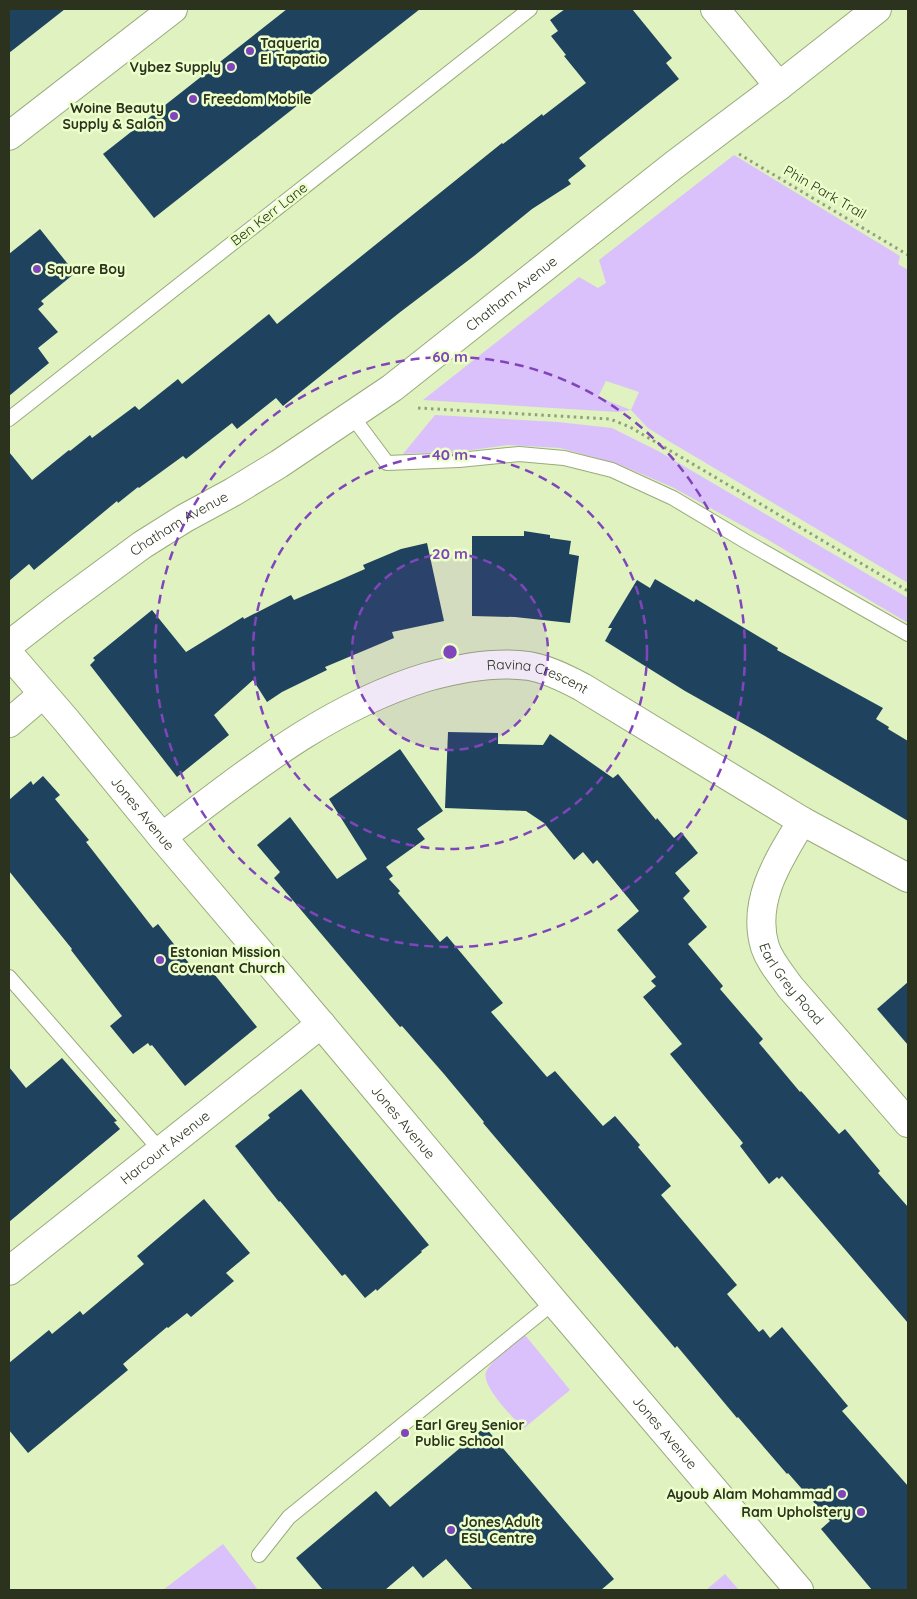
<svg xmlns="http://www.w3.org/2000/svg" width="917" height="1599" viewBox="0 0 917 1599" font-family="Quicksand,sans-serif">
<rect width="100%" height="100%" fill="#dff2bf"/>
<!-- green -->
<g fill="#dac1fb" fill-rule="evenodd">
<path d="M734,155L900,256L898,264L908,270V583L667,440L648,428L631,410L618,412L423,400L579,277L598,288L606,283L599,260ZM606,381L639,392L631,410L598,397Z"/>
<polygon points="435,415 558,422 612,428 660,452 908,598 908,623 765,538 672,487 618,464 560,448 508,445 464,451 403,454"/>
<path d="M525,1335L570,1390L523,1429C514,1418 481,1386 486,1372C491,1360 515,1344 525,1335Z"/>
<polygon points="223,1544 258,1590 163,1590"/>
<polygon points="725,1574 739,1590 706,1590"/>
</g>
<!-- building -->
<g fill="#1f435f">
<polygon points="9,9 65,9 9,53"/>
<polygon points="287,9 420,9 154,218 103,154"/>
<polygon points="565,9 632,9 672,58 666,63 679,79 579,158 586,166 568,180 571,184 532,209 474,256 399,313 283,406 276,398 237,429 232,423 186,459 183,456 139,488 138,487 118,503 117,501 34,570 29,564 9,581 9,452 32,480 69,450 70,451 90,435 92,438 135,406 139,410 178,379 182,384 269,314 277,324 502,143 503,144 542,114 543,116 586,83 564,56 566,55 551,36 558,31 550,20"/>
<polygon points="40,229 75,273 41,301 44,304 38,309 58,332 38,348 49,363 9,396 9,254"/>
<polygon points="524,531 550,535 550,538 571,541 569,554 579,556 570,623 515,617 472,616 472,536 524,536"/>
<polygon points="427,543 444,621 392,632 394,638 325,667 327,670 282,692 267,702 253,680 214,715 229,735 177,777 90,665 95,660 93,658 152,610 186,652 243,617 244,619 291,595 294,600 365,569 363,565 401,549"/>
<polygon points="655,579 694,602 696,599 778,648 777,650 883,708 876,719 889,727 888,729 908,741 908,821 758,732 685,691 605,641 612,628 608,628 637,580 650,588"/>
<polygon points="448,732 498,733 498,744 543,745 550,734 613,778 618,774 656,820 657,818 674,838 681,832 698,853 675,873 690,891 683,898 707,927 688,944 723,986 720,989 763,1039 759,1043 800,1092 801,1091 839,1134 845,1129 880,1171 878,1173 908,1207 908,1323 782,1176 779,1179 777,1177 769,1184 740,1146 743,1143 670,1054 682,1044 643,997 656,986 651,981 656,977 617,930 639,911 597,860 593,864 583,852 574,860 544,823 526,811 445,808"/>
<polygon points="400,749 443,811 417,829 425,839 386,867 393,876 389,879 400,891 398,893 440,942 447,936 503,1003 491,1012 547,1077 555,1071 603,1126 615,1116 640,1145 638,1147 671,1186 661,1195 737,1285 727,1294 759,1332 763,1329 770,1338 782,1327 848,1406 842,1411 908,1486 908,1590 872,1590 821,1529 830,1521 788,1473 787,1474 738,1417 737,1418 677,1346 675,1348 483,1123 484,1122 444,1074 402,1026 400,1027 274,878 280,872 257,845 290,817 337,879 367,859 329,799"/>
<polygon points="43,776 60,795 55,799 89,840 86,842 153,928 158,924 196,972 206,964 257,1027 185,1086 152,1045 150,1046 148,1043 133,1054 110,1026 122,1016 71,950 72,949 9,871 9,800 31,781 33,785"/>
<polygon points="908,982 908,1045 877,1009"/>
<polygon points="62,1058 117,1121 114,1122 120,1129 9,1222 9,1067 26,1088"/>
<polygon points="301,1089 429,1245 421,1251 422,1252 377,1291 376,1289 365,1298 345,1274 342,1276 280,1201 279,1202 235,1146 270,1118 268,1115"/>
<polygon points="204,1199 250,1253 226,1273 234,1281 191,1317 187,1313 168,1328 167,1327 123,1364 128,1370 28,1453 9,1430 9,1363 49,1330 52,1334 80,1311 83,1315 144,1264 137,1256"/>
<polygon points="485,1427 614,1579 601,1590 473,1590 446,1559 423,1578 413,1566 385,1590 323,1590 296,1558 376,1491 390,1507"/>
</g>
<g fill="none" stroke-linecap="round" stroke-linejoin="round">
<!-- lane casing -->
<g stroke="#99ab7b" stroke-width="16">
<g id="lane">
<polyline points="352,416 387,463 459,460 519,454 564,458 612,470 673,498 745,541 908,634"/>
<polyline points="9,419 530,9"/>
<polyline points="9,977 161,1151"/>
<polyline points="259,1555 289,1517 554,1302"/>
</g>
</g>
<!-- street casing -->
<g stroke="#99ab7b" stroke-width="30">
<g id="street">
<polyline points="715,9 779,86"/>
<path id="s1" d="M9,645L58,607L142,545L185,518L233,492L279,464L392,388L674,165L779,86L877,9"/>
<polyline points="9,723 43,694"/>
<path id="s2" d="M802,821C779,859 751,901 765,947C770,962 781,974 790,987L908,1123"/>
<path id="s3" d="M162,837C246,774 325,708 427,677C459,668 495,661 529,666C547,669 565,678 582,687L802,821L908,878"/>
<path id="s4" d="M9,1271L321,1024"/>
</g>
</g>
<!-- secondary casing -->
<g stroke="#99ab7b" stroke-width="30">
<g id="secondary">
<path id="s5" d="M9,654L66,720L162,837L321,1024L554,1302L799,1590"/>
</g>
</g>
<!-- primary casing -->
<g stroke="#99ab7b" stroke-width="30">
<polyline id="primary" points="9,136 173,9"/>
</g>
<!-- path -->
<g stroke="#92a07a" stroke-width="3" stroke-dasharray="2.5 4" stroke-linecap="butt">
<polyline points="739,154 908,255"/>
<polyline points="418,408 610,419 630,427 908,591"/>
</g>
<!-- lane -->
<use href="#lane" stroke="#fff" stroke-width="14"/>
<!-- street -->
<use href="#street" stroke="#fff" stroke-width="28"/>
<!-- secondary -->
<use href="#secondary" stroke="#fff" stroke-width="28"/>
<!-- primary -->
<use href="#primary" stroke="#fff" stroke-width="28"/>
</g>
<!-- distance rings -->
<circle cx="450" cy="652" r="98" fill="#8145bb" fill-opacity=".12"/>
<g fill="none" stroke="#8145bb" stroke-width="2.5" stroke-dasharray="9 6">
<circle cx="450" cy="652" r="98"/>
<circle cx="450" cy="652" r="197"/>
<circle cx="450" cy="652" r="295"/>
</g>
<!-- markers -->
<g fill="#8145bb" stroke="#ecffcb" stroke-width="2">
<circle cx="250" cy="51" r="5"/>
<circle cx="231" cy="67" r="5"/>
<circle cx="193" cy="99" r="5"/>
<circle cx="174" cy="116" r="5"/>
<circle cx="37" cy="269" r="5"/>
<circle cx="160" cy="960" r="5"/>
<circle cx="405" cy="1433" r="5"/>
<circle cx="842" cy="1494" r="5"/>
<circle cx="861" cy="1512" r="5"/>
<circle cx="451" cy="1530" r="5"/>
</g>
<g text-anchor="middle" stroke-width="5" stroke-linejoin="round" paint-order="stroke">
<!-- poi labels -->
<g font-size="14" font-weight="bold" fill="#2b321e" stroke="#ecffcb" text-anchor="start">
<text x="260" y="48">Taqueria<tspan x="260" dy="16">El Tapatio</tspan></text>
<text x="221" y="72" text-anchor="end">Vybez Supply</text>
<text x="203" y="104">Freedom Mobile</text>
<text x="164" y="113" text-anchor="end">Woine Beauty<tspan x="164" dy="16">Supply &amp; Salon</tspan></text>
<text x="47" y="274">Square Boy</text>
<text x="170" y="957">Estonian Mission<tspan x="170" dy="16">Covenant Church</tspan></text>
<text x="415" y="1430">Earl Grey Senior<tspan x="415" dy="16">Public School</tspan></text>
<text x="832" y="1499" text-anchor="end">Ayoub Alam Mohammad</text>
<text x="851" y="1517" text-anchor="end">Ram Upholstery</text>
<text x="461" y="1527">Jones Adult<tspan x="461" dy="16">ESL Centre</tspan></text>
</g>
<!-- street labels -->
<g font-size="14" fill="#2b321e" stroke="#ecffcb">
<text transform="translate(825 192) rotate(30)" y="5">Phin Park Trail</text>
<text transform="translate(269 214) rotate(-38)" y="5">Ben Kerr Lane</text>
<text dy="5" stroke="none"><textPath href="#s1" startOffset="614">Chatham Avenue</textPath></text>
<text dy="5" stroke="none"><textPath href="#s1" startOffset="209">Chatham Avenue</textPath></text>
<text dy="5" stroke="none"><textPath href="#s3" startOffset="425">Ravina Crescent</textPath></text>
<text dy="5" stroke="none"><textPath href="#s5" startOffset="208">Jones Avenue</textPath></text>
<text dy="5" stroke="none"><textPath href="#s2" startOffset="181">Earl Grey Road</textPath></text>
<text dy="5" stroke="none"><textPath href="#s5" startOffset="612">Jones Avenue</textPath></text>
<text dy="5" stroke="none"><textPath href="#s4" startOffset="199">Harcourt Avenue</textPath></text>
<text dy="5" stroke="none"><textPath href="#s5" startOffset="1018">Jones Avenue</textPath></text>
</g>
</g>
<circle cx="450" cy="652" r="8" fill="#8145bb" stroke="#ecffcb" stroke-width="2.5"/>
<g font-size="15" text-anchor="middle" font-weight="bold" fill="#8145bb" stroke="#ecffcb" stroke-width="5" stroke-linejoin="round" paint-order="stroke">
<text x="450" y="362">60 m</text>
<text x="450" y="460">40 m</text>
<text x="450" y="559">20 m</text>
</g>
<!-- border -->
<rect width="917" height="1599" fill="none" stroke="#2b321e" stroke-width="20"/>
</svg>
